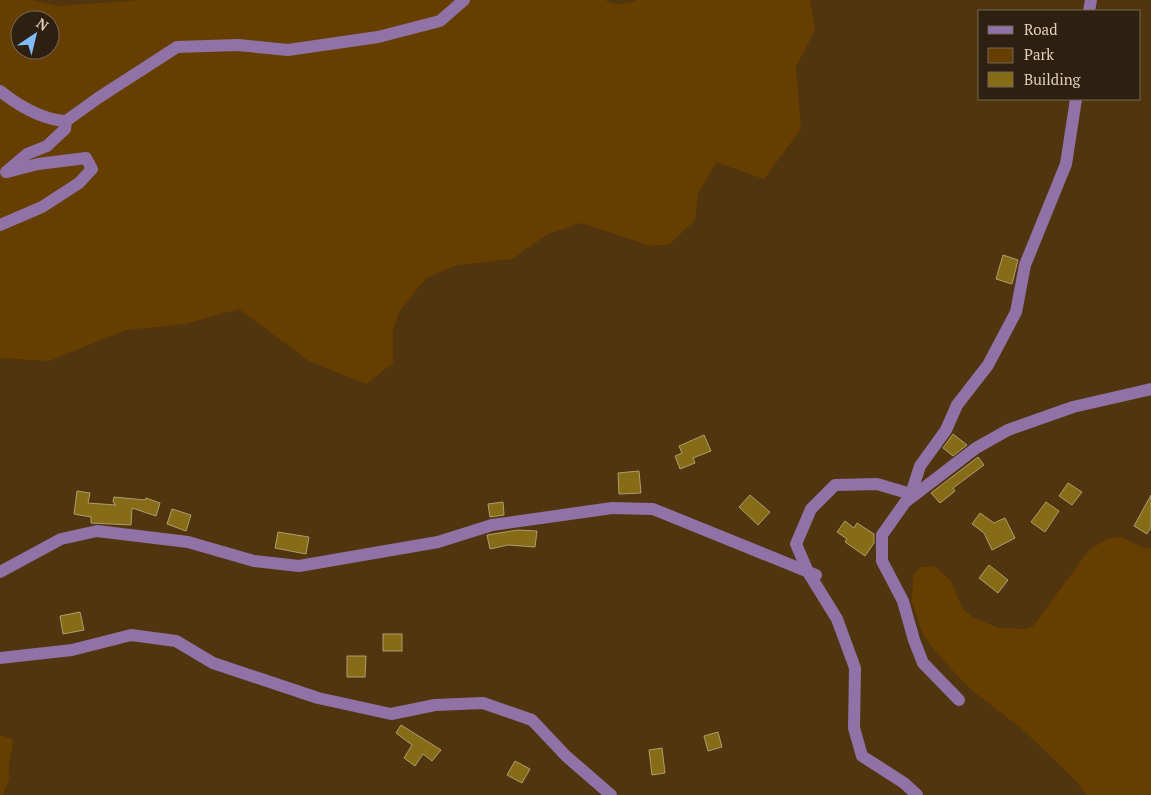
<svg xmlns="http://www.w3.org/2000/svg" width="1151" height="795" viewBox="0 0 1151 795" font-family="'PT Serif',serif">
<rect width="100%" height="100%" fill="#51350e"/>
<!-- green -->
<g fill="#663f00" fill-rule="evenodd">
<path d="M0,0H31L58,6L141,0H605C614,6 628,4 637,0H810L815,30L796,67L801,129L764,179L716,162L698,194L695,220L670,244L651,246L581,223L548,234L512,259L457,265L426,278L399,312L393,330V363L366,384L309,361L239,309L185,324L126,330L49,361L0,358ZM20,20H50V50H20Z"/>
<path d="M1121,537L1141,547L1151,548V795H1086L1077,782L1021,728L970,689L936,652L923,635L912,602L913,576L920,567L934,566L951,581L962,608L974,618L1001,629C1013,625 1018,633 1033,626L1090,549L1110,538Z"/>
<polygon points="0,735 12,739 13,744 9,763 9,779 3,795 0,795"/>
</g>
<!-- building -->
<g fill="#866c17" stroke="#ae9d6f">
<polygon points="1003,255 1018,260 1012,284 996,279"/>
<polygon points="953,434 967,445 953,456 943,448"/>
<polygon points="704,435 711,451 693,458 695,463 680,469 675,456 682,453 679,446"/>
<polygon points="978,457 984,465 953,488 955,491 940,503 931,493"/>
<polygon points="639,471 641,493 619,494 618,473"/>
<polygon points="1068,483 1082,492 1072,505 1059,496"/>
<polygon points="77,491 90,493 88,503 116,505 113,502 114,497 145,500 146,498 160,503 156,516 132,508 131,525 91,523 91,517 74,514"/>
<polygon points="750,495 770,512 758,525 739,507"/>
<polygon points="1151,495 1151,527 1147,534 1134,526"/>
<polygon points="503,502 504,515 490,517 488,504"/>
<polygon points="1046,502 1059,511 1045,532 1031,522"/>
<polygon points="172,509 191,515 186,531 167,524"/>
<polygon points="980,513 994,523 1005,518 1015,538 992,550 984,533 972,524"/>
<polygon points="845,521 854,528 857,523 874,534 874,543 865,556 845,542 847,539 837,532"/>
<polygon points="518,530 537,531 535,547 508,545 490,549 487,535"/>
<polygon points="278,532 309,537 306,554 275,548"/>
<polygon points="989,565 1008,580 998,593 979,578"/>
<polygon points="80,612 84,630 63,634 60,616"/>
<rect x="383" y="634" width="19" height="17"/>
<polygon points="347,656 366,656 365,677 347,677"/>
<polygon points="401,725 441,750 432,761 423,754 415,766 404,758 412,745 396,733"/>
<polygon points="718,732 722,747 708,751 704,736"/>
<polygon points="662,748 665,773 652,775 649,750"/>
<polygon points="515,761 530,769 522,783 507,775"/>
</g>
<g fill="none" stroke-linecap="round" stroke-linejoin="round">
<!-- minor -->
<g stroke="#9072a6" stroke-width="12">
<polyline points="1089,11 1091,0"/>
<path d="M0,91C19,106 42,120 66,121"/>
<polyline points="6,172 27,154 47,146 65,129 66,121 98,98 177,47 238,45 288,50 378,37 440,21 464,0"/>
<polyline points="0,225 42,207 79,183 92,169 86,158 38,164 7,172"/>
<polyline points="911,494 877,484 835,485 811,509 796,544 808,572 837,619 855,668 854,728 862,756 904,783 917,795"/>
<polyline points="908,500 976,448 1008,430 1073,407 1151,389"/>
<polyline points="0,572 61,539 97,531 188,542 254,561 299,566 438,542 492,525 612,508 653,509 816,575"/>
<polyline points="0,658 72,650 131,635 176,641 213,663 318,698 391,714 435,705 483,703 532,720 566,756 611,795"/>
<polyline points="959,700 923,663 914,640 903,601 882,561 882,535 911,494 920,466 946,430 957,405 988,365 1016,312 1025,265 1066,164 1076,99"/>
</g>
</g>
<!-- legend -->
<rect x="978" y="10" width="162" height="90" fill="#2d2010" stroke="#756655"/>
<rect x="988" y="26" width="25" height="8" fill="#9072a6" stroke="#756655"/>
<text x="1024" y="35" font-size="15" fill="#e1cfbc">Road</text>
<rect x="988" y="48" width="25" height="15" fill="#663f00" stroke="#756655"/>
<text x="1024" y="60" font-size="15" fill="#e1cfbc">Park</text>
<rect x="988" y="72" width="25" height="15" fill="#866c17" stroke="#756655"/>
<text x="1024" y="85" font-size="15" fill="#e1cfbc">Building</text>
<!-- north arrow -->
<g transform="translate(35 35) rotate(35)"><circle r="24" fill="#2d2010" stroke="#756655"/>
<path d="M0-4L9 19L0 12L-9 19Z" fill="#81bcfa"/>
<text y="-8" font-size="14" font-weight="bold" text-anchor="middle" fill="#e1cfbc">N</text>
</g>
</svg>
